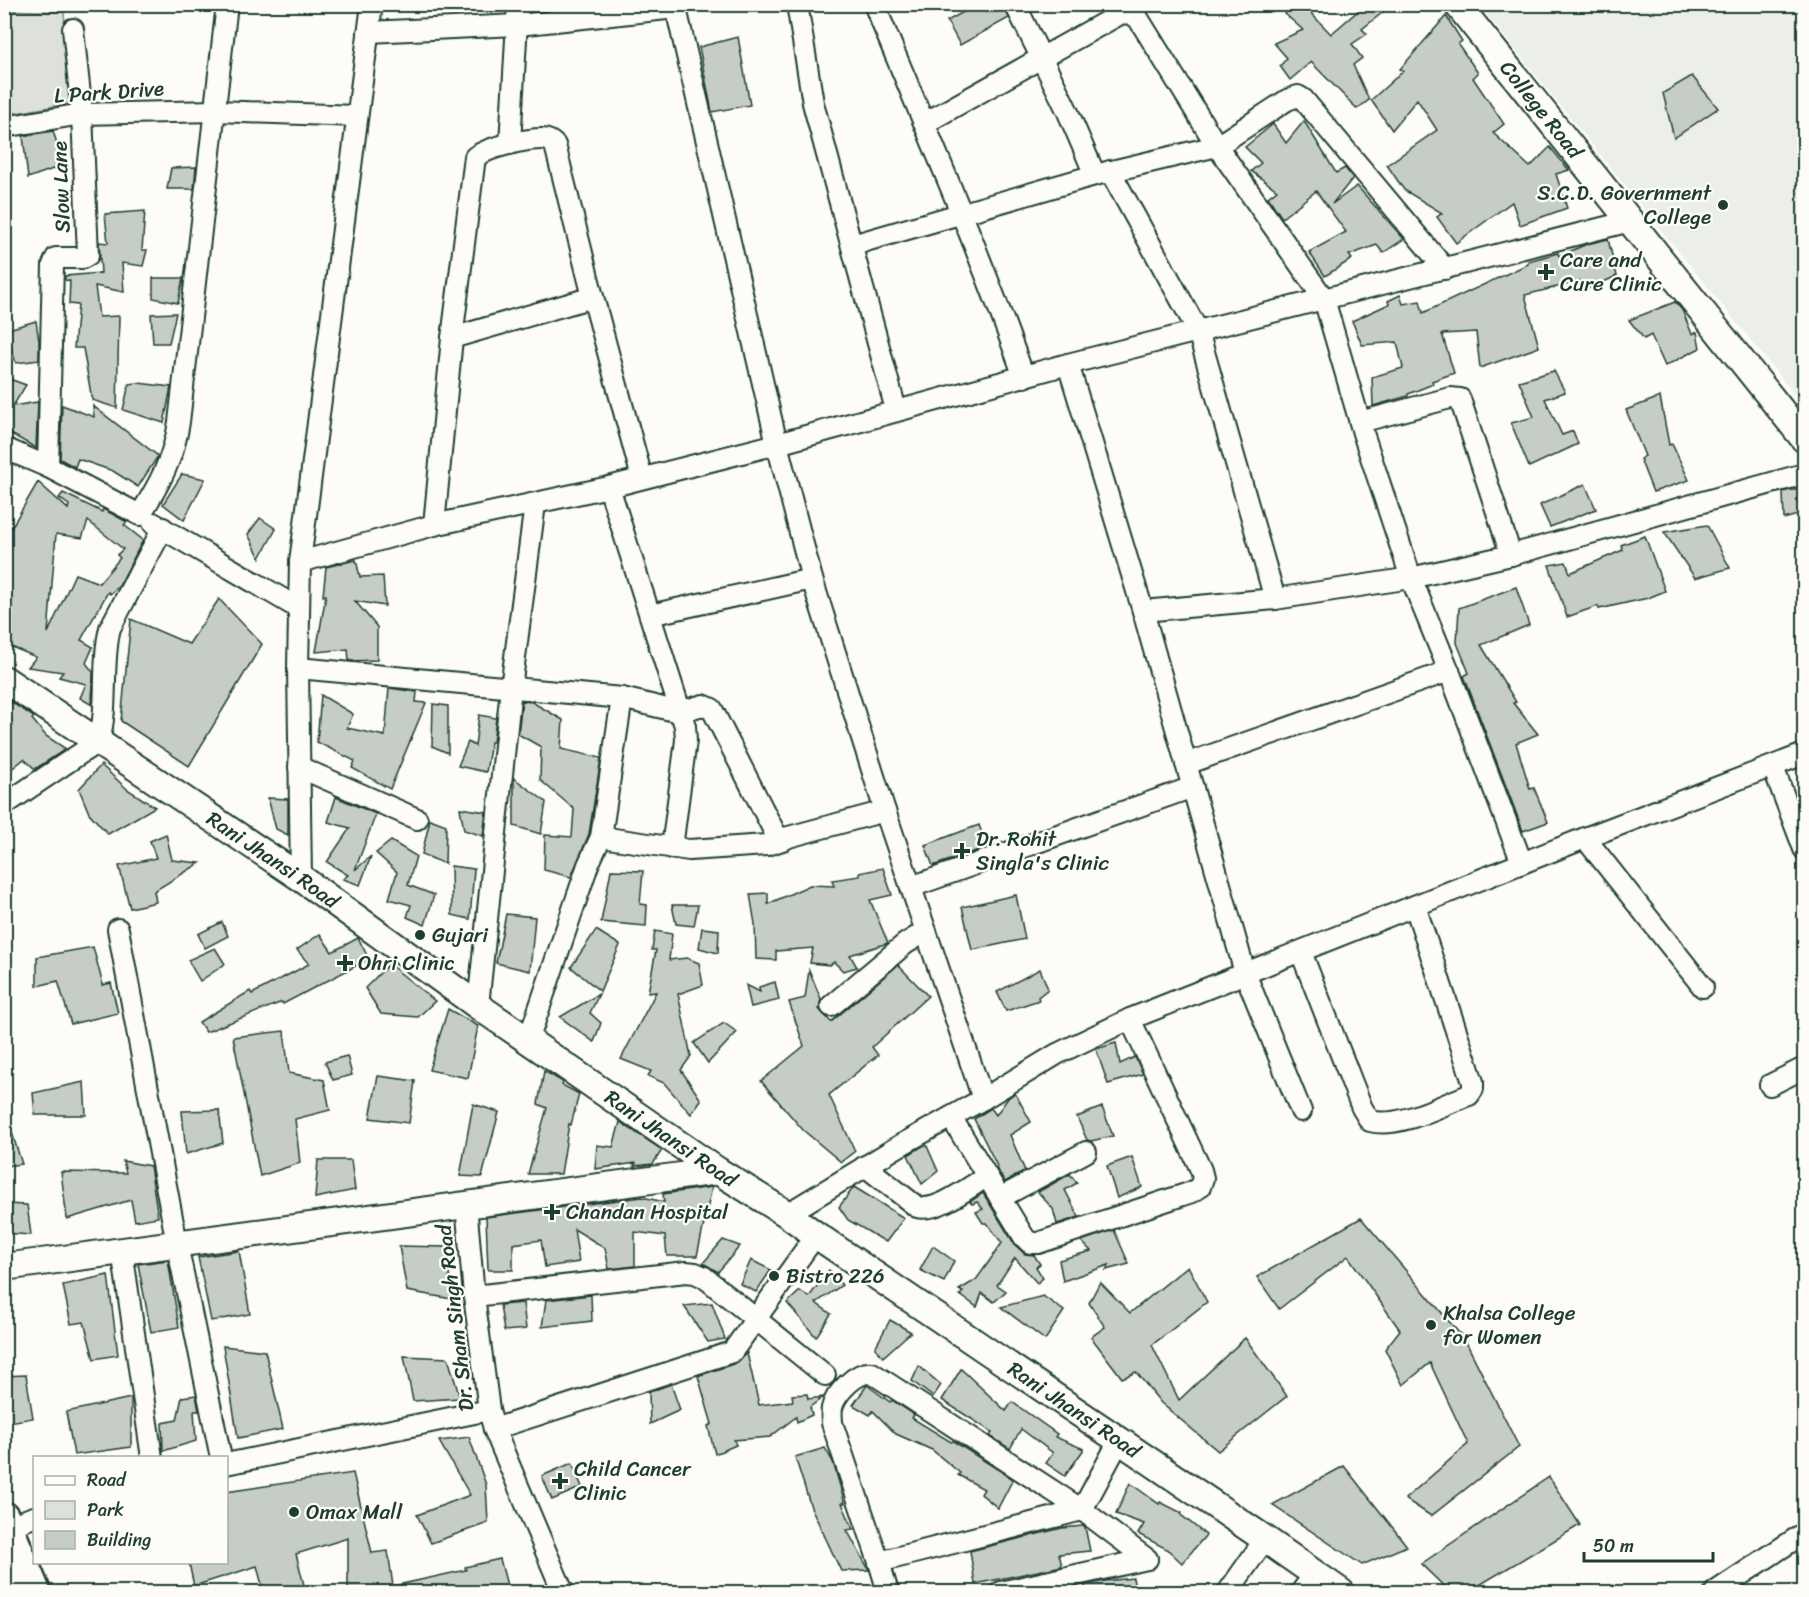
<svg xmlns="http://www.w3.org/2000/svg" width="1809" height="1597" viewBox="0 0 1809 1597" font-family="Sriracha,sans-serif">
<rect width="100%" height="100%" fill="#fdfcf7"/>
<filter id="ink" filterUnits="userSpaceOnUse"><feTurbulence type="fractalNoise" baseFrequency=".0167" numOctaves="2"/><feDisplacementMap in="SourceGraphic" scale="12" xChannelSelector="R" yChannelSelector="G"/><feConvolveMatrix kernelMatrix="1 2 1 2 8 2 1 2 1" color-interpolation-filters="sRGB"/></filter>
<g filter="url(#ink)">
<!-- built -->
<polygon fill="#eceee9" points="1479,5 1804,5 1804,406"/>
<!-- green -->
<polygon fill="#dde0db" stroke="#7e8e88" stroke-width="1.5" points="5,10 64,12 72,103 5,115 5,74 10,73 5,40"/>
<!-- building -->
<g fill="#c6cdc7" stroke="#1f3d34" stroke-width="1.5" fill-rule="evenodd">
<polygon points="978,4 1003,4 1009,18 960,45 947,21"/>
<polygon points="1292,4 1302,4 1331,34 1366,4 1393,4 1362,29 1367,34 1352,44 1362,58 1353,65 1369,100 1357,109 1311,62 1290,80 1280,66 1287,58 1274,43 1303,30 1285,14"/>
<polygon points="1446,16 1462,41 1458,44 1478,73 1473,78 1504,124 1493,133 1530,167 1550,147 1569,170 1556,174 1567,208 1520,225 1512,202 1456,243 1437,217 1442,213 1404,190 1387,165 1437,130 1417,99 1392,130 1371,100 1403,71 1400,69"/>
<polygon points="738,37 750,105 712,112 699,47"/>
<polygon points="1692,76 1718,108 1674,138 1663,93"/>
<polygon points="1304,121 1336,173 1345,168 1353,178 1332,204 1357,186 1404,239 1383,253 1377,245 1349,255 1352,259 1325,276 1309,252 1346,232 1316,191 1282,218 1268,197 1277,190 1251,171 1261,163 1245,147 1273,124 1286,143"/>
<polygon points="53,131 64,165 28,178 23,136"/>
<polygon points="196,167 194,189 167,189 171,168"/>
<polygon points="145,211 142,250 147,250 143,266 122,263 124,292 95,286 99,317 119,316 117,408 92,400 83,348 74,348 78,305 69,304 70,281 65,280 65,276 101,273 99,242 108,243 105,214"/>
<polygon points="1608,239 1617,276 1583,291 1581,281 1525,295 1539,347 1480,368 1476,332 1442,334 1454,373 1432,381 1433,384 1408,394 1408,396 1373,406 1372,377 1403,368 1397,342 1362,345 1352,321 1389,304 1388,301 1400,295 1403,304 1420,301 1423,313 1528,264 1528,261 1558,253 1559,256 1587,244"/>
<polygon points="153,278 183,278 178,303 153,298"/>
<polygon points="1675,302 1682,310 1692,334 1697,332 1700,348 1665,366 1651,335 1644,339 1629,320"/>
<polygon points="176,313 169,343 153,343 151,314"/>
<polygon points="36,321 39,341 39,360 16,363 5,330"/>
<polygon points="1554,371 1565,392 1545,399 1562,435 1573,431 1578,444 1529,467 1511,423 1534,417 1519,381"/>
<polygon points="4,377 26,385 13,406 38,402 36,448 4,430"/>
<polygon points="138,383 171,387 164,423 123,410 129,384"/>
<polygon points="1660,397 1669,445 1672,444 1689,480 1653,492 1640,459 1645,456 1626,410"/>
<polygon points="62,405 94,417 93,406 158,456 138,487 113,471 78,459 75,467 60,459"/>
<polygon points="182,474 205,479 184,520 163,504"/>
<path d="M38,482L68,509L69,505L59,498L63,493L102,512L103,509L127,522L124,525L143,540L119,586L110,594L108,592L81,640L93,647L86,663L93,672L92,705L80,698L86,684L59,677L63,672L28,667L36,657L4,644V540ZM88,521L123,549L117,555L120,558L99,583L75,574L48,633L56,534L82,538Z"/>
<polygon points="1585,484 1596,509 1550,527 1540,505"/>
<polygon points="1790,490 1804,490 1804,513 1784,519 1783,492"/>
<polygon points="260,518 276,529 260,558 248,534"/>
<polygon points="1707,525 1730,568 1695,578 1664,532"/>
<polygon points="1645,536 1665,591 1648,598 1599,609 1598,606 1567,617 1549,565 1566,562 1570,573 1623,550 1621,545"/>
<polygon points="356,560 360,577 383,576 385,606 355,601 377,627 377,660 349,661 348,649 316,652 326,595 323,596 326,567"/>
<polygon points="1516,587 1529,625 1481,645 1516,702 1513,703 1538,734 1516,743 1530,789 1534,788 1548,822 1523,831 1464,676 1469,673 1457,643 1459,608"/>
<polygon points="219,599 262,644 189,766 121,721 131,619 189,644"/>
<polygon points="389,688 417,692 416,702 426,703 390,789 352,768 355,761 317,742 321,695 353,714 347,728 385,736"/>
<polygon points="522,701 532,702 563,720 561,749 601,758 589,834 571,877 544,870 545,835 572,837 574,809 540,780 541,747 518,734"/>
<polygon points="11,702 34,717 32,719 46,736 66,749 35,769 24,759 4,775 4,707"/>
<polygon points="433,704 448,706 448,753 432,746"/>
<polygon points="479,715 496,718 493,742 491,742 486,772 458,766 468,742 475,746"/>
<polygon points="101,765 127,789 155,807 108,834 89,813 79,789"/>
<polygon points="514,778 546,802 541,834 514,826"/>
<polygon points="336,797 376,814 355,870 371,856 360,885 343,879 348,875 327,862 350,828 328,822"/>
<polygon points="268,798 288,799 288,835 276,829"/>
<polygon points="460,808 486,812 483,836 464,830"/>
<polygon points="430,819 446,825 445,864 422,854"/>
<polygon points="979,825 987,847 933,866 925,845"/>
<polygon points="166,834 172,860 200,863 154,891 156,902 130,908 119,866 156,858 150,841"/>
<polygon points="391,841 416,856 408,885 434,895 425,925 407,917 411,905 389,899 397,872 376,853"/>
<polygon points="451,866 474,869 470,919 452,915"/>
<polygon points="883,868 892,895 870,900 888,943 850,955 857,967 843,971 834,962 830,965 810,963 813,948 776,951 776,960 756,959 755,924 750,894 768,893 768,904 810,885 834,886 832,880 860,876 859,873"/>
<polygon points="611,870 643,871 640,904 647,905 646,926 601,922"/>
<polygon points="1016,895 1025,939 972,950 962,907"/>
<polygon points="672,905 698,905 694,926 676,924"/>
<polygon points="506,914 535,917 530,971 496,963"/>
<polygon points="222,922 228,936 205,948 198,934"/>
<polygon points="702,928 719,930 718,953 699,948"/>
<polygon points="596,930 620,945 600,991 571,967"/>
<polygon points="655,931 672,934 669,960 687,958 699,963 703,985 678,994 691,1056 681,1070 701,1100 691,1114 664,1083 648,1076 651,1071 621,1059 656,992 648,993 656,950 652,950"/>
<polygon points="320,934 332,952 358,938 369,959 283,1004 282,1002 206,1032 199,1022 250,991 252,994 309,964 297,950"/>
<polygon points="93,947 103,985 111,983 118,1013 71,1024 58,981 37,986 37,957"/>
<polygon points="215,948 225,964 200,981 188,960"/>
<polygon points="389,964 435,1001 418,1017 381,1014 365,988"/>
<polygon points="898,965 928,996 872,1047 878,1055 829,1095 855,1151 841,1162 803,1130 761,1081 804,1046 789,1002 805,998 809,970 821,999 819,1009 831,1022"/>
<polygon points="1040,969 1048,989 1038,997 1039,1000 1006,1011 997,992"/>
<polygon points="775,982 779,1000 751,1007 746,985 760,992 759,987"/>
<polygon points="599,994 590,1013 601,1023 594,1042 560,1017"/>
<polygon points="448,1009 478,1026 468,1078 429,1070"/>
<polygon points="724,1023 737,1032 708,1063 694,1043"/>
<polygon points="284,1031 289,1073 324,1080 330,1110 295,1119 300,1163 260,1176 233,1037"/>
<polygon points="1116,1043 1120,1064 1135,1057 1143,1074 1108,1084 1096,1049"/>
<polygon points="347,1056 352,1075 333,1080 325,1062"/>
<polygon points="544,1071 563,1082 562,1085 579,1094 571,1125 569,1124 561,1174 528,1174 547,1108 538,1104"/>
<polygon points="378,1076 415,1081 409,1123 370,1118"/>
<polygon points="84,1082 86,1115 35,1115 33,1093"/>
<polygon points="1015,1093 1031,1122 1010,1135 1025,1171 1005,1182 996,1168 997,1166 974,1119 991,1108 996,1115 1008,1098"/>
<polygon points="473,1104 499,1112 482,1177 460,1176"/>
<polygon points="1102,1107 1113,1136 1091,1141 1087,1140 1077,1117"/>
<polygon points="219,1110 223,1143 186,1154 182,1111"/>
<polygon points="4,1120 8,1120 22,1164 4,1166"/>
<polygon points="620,1122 662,1150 653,1164 634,1166 636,1163 595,1169 597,1145 613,1147"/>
<polygon points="926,1144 938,1171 922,1184 908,1155"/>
<polygon points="1132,1157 1142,1187 1117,1198 1107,1166"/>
<polygon points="318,1160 351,1160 355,1190 315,1198"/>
<polygon points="123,1161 150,1166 158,1217 135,1221 131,1200 67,1219 61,1172 126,1173"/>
<polygon points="1070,1174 1077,1183 1065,1190 1079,1217 1057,1224 1053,1209 1038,1192"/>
<polygon points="712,1187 697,1256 667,1256 665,1236 635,1232 635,1266 609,1269 605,1248 574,1229 579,1262 545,1267 541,1240 513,1244 513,1270 488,1270 486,1217 642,1197 664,1202 663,1194"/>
<polygon points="854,1187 904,1218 886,1242 848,1220 839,1207"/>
<polygon points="983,1193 1015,1245 1025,1254 1034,1255 1040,1264 1036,1267 1043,1278 1037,1283 1015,1258 997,1285 1006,1291 994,1302 982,1293 977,1307 960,1295 963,1292 959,1290 976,1280 1002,1243 987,1223 983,1223 976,1212 983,1209 977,1202 972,1204 970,1202"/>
<polygon points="4,1204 27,1205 31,1235 4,1233"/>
<polygon points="1361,1218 1465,1340 1519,1447 1431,1516 1405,1499 1468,1444 1430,1363 1403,1385 1385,1349 1400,1330 1348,1256 1279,1309 1257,1277"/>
<polygon points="1114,1230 1129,1264 1106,1270 1109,1265 1063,1281 1059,1260 1091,1251 1081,1241"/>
<polygon points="723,1240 740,1246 718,1272 703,1263"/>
<polygon points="399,1246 446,1247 452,1299 407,1291"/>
<polygon points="933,1246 954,1261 944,1282 920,1270"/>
<polygon points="239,1251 250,1314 211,1321 198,1257"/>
<polygon points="168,1260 179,1327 151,1332 138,1264"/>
<polygon points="751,1260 771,1270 756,1292 740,1284"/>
<polygon points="1188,1266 1207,1302 1152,1345 1179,1400 1245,1338 1287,1396 1218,1451 1161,1403 1136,1372 1122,1378 1091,1337 1105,1327 1089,1303 1100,1282 1130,1313"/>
<polygon points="829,1270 842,1285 816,1303 831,1314 816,1337 787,1303 800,1291 809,1297"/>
<polygon points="108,1275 118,1355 94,1359 84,1322 71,1324 63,1285"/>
<polygon points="591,1295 592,1321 542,1327 546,1300"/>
<polygon points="1043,1296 1064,1311 1045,1340 1001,1307"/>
<polygon points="523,1303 526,1329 504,1331 500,1305"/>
<polygon points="712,1303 725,1339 708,1342 684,1306"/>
<polygon points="890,1320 911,1332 883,1357 875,1348"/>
<polygon points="223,1346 265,1351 283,1429 238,1438"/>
<polygon points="747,1353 759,1405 793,1401 792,1395 807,1394 808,1399 823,1397 810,1407 812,1415 797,1422 796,1417 770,1437 734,1440 736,1445 715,1454 708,1426 712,1424 698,1376 736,1363"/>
<polygon points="404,1356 448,1358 460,1398 413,1401"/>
<polygon points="919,1366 941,1385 933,1397 912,1381"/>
<polygon points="961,1369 1006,1411 1012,1402 1057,1434 1055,1437 1084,1449 1065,1476 1046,1463 1053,1453 1021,1429 1010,1449 990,1436 992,1432 942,1400"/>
<polygon points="26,1375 33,1418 9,1422 4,1414 4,1376"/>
<polygon points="671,1384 680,1410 650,1424 649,1392"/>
<polygon points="867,1385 890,1402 892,1400 912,1413 914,1415 912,1418 951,1442 953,1441 1013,1479 998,1508 981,1494 984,1489 958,1475 960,1473 932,1450 896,1434 873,1411 870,1415 853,1405"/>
<polygon points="196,1395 199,1411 194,1411 196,1441 163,1451 162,1423 177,1420 182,1397"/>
<polygon points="131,1398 131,1447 74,1455 66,1412"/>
<polygon points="469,1437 486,1485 488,1523 431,1543 417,1515 470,1495 439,1441"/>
<polygon points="825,1448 833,1462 845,1503 842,1503 853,1529 847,1530 869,1570 841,1571 811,1507 795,1457"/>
<polygon points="572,1463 582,1487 552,1500 542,1476"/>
<polygon points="1344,1466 1389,1523 1407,1546 1362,1565 1272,1505"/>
<polygon points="353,1473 372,1553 388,1551 393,1586 466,1570 465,1567 500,1559 509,1593 348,1593 348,1538 296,1554 306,1593 264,1593 257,1566 194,1586 189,1563 226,1563 226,1492"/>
<polygon points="1549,1477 1580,1525 1466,1593 1451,1593 1421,1564"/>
<polygon points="1130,1483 1159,1504 1160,1502 1182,1513 1181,1515 1206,1535 1182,1563 1167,1549 1138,1534 1144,1524 1116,1514"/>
<polygon points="1083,1526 1085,1527 1090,1551 1059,1554 1062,1566 975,1584 970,1551 1062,1528"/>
<polygon points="1133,1578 1136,1593 1085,1593 1085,1585 1105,1581"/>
</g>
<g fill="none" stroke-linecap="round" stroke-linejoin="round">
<!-- minor casing -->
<g stroke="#1f3d34" stroke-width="24">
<g id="minor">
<polyline points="675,4 777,444 812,579 885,811 983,1099"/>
<polyline points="797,4 813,103 896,410"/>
<path d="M874,4C926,128 979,250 1024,377"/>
<polyline points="368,32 518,25 676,8"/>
<polyline points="925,123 1120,14 1129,13 1138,18 1217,146 1324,299 1363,433 1411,578 1449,671 1522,863"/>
<polyline points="4,127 82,114 216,111 357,116"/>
<polyline points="510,144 518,4"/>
<polyline points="1110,171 1198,331 1275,599"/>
<polyline points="1095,175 1217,146 1287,100 1298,96 1303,99 1445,269"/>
<polyline points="852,245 1095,175 1067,110 1015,4"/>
<polyline points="452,338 593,297"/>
<polyline points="1068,364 1143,611 1245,973 1301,1111"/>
<polyline points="1360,422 1450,398 1460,399 1511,555"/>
<polyline points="4,448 48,467 53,265 56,258 83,258 88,255 82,114 73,29"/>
<path d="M48,467L140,515C159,485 174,457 179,422L227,4"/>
<polyline points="609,487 685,726 686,740 672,848"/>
<polyline points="153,523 298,608"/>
<path d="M434,525L452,338L475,157C489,147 525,139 542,139C548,139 551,141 555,145L593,297L642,478"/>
<polyline points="300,562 434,525 609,487 777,444 1068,364 1630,221"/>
<polyline points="1143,611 1275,599 1411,578 1511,555 1804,474"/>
<polyline points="650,615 812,579"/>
<polyline points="298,668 622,698 679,712 703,705 712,709 775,833 781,839 885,811"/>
<polyline points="1186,764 1449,671"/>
<polyline points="299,767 417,819"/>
<polyline points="1773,767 1804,849"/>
<path d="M4,805L99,741C109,704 101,665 110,628L163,528"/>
<polyline points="601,837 689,850 767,845 785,839"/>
<polyline points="1585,838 1703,987"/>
<polyline points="301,878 298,668 300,562 372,4"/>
<polyline points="911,887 1193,787"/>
<polyline points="118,929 177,1244 221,1458"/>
<path d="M1301,952L1362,1108L1370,1121C1399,1129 1441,1105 1469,1095L1473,1089V1082L1415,906"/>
<polyline points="478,1006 511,688 535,504"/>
<polyline points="831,1006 905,944 926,931"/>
<polyline points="528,1041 588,865 601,837 622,698"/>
<polyline points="1770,1085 1804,1068"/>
<polyline points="951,1117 1024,1237 1030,1243 1038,1243 1192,1192 1200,1187 1203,1178 1201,1170 1130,1019"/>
<path d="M865,1166L917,1207C937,1213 969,1187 986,1177"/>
<polyline points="1000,1198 1086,1152"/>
<polyline points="466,1204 474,1296 489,1410 494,1429 563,1592"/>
<polyline points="787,1214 899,1146 983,1099 1057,1054 1130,1019 1585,838 1804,754"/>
<polyline points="122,1250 152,1458"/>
<polyline points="474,1296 686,1272 695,1273 704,1277 825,1375"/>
<polyline points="494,1429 732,1352 816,1235"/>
<path d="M1119,1441L1082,1510L879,1562L832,1423C832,1418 831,1413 832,1408C835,1394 857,1370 872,1373L1082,1510L1147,1559"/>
<polyline points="226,1464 489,1410"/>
<polyline points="9,1526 34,1517"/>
<polyline points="879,1562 888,1592"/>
<polyline points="1001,1592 1147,1559"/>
<polyline points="1228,1592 1265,1539"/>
<polyline points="1301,1592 1314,1575"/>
<polyline points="1715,1592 1804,1533"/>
</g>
</g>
<!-- tertiary casing -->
<g stroke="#1f3d34" stroke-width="30">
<g id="tertiary">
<path id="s1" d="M1457,4L1804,439"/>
<path id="s2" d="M4,679L301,878L478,1006L718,1171L787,1214L816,1235L1265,1539L1341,1592"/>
<polyline points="4,1267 718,1171"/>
</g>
</g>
<!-- secondary casing -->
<g stroke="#1f3d34" stroke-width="33">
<polyline id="secondary" points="4,1516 36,1592"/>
</g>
<!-- primary casing -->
<g stroke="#1f3d34" stroke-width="36">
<polyline id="primary" points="4,1570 14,1592"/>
</g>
<!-- minor -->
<use href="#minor" stroke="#fdfcf7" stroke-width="20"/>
<!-- tertiary -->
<use href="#tertiary" stroke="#fdfcf7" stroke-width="26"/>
<!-- secondary -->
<use href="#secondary" stroke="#fdfcf7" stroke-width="28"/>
<!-- primary -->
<use href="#primary" stroke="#fdfcf7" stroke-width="32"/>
</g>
</g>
<!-- markers -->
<g fill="#1f3d34" stroke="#fdfcf7" stroke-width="2">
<circle cx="1723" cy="205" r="6"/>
<path d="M1543 263h6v6h6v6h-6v6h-6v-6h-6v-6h6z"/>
<path d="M959 842h6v6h6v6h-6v6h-6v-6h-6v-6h6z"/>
<circle cx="420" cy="935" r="6"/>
<path d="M342 954h6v6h6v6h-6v6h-6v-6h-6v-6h6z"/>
<path d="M549 1203h6v6h6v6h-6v6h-6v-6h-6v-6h6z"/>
<circle cx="774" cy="1276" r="6"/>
<circle cx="1431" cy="1325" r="6"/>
<path d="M557 1472h6v6h6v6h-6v6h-6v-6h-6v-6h6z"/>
<circle cx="294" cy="1512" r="6"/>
</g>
<g text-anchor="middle" stroke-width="4.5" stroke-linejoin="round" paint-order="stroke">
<!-- street labels -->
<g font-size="21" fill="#1f3d34" stroke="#fdfcf7">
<text transform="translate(109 92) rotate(-4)" y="7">L Park Drive</text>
<text dy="7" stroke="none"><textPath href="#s1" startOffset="135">College Road</textPath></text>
<text transform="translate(61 187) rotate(-92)" y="7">Slow Lane</text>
<text dy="7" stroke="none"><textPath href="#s2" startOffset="324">Rani Jhansi Road</textPath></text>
<text dy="7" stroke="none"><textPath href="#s2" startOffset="810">Rani Jhansi Road</textPath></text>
<text transform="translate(455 1318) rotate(-97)" y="7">Dr. Sham Singh Road</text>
<text dy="7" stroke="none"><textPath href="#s2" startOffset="1296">Rani Jhansi Road</textPath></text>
</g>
<!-- poi labels -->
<g font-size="21" fill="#1f3d34" stroke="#fdfcf7" text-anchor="start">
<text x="1711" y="200" text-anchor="end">S.C.D. Government<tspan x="1711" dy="24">College</tspan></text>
<text x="1560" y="267">Care and<tspan x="1560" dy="24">Cure Clinic</tspan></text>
<text x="976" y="846">Dr. Rohit<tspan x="976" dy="24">Singla's Clinic</tspan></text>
<text x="432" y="942">Gujari</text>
<text x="358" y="970">Ohri Clinic</text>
<text x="566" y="1219">Chandan Hospital</text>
<text x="786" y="1283">Bistro 226</text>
<text x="1443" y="1320">Khalsa College<tspan x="1443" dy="24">for Women</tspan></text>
<text x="574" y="1476">Child Cancer<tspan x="574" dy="24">Clinic</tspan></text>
<text x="306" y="1519">Omax Mall</text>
</g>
</g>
<!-- margin -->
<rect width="1809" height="1597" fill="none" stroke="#fdfcf7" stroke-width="24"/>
<rect x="12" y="12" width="1785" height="1573" fill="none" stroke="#1f3d34" stroke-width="2" filter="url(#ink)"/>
<!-- legend -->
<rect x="33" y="1456" width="195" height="108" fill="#fdfcf7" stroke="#a4b0a9" stroke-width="1.5"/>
<rect x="45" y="1476" width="30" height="9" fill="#fdfcf7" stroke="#a4b0a9" stroke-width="1.5"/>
<text x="87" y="1486" font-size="18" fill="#1f3d34">Road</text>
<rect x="45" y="1501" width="30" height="18" fill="#dde0db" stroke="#a4b0a9" stroke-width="1.5"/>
<text x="87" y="1516" font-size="18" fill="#1f3d34">Park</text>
<rect x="45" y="1531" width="30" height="18" fill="#c6cdc7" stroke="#a4b0a9" stroke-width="1.5"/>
<text x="87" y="1546" font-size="18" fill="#1f3d34">Building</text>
<!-- scale -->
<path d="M1584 1552v9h129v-9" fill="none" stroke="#1f3d34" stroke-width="3"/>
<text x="1593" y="1552" font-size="18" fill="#1f3d34" stroke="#fdfcf7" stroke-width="4.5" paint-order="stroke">50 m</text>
</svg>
